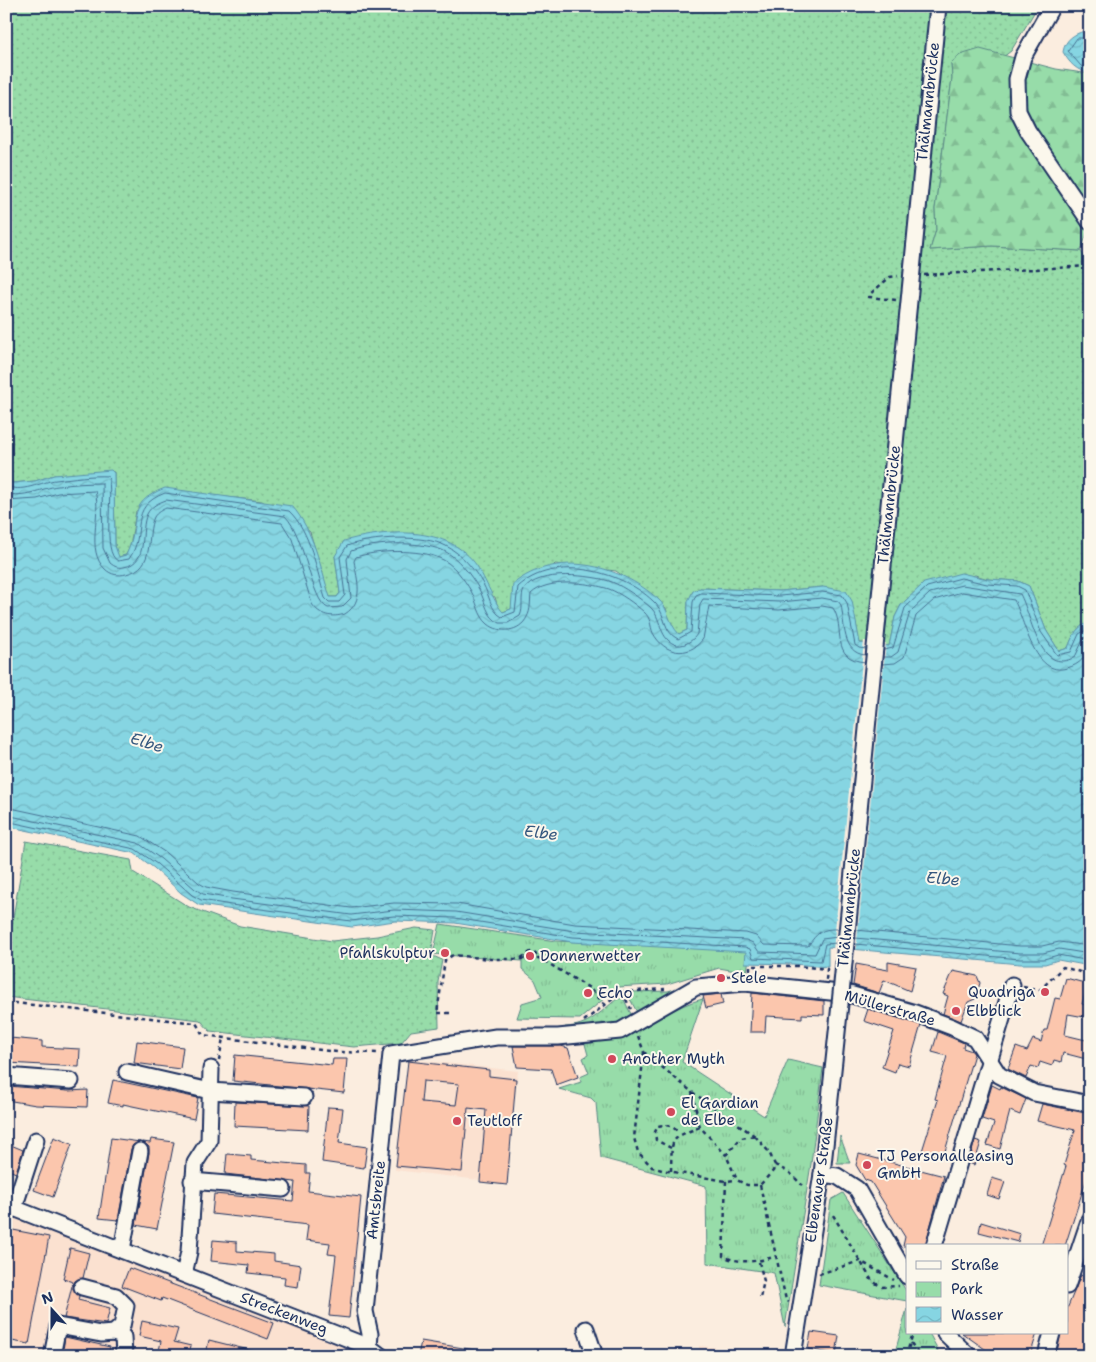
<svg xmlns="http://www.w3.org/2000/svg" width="1096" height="1362" viewBox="0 0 1096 1362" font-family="'Shantell Sans',sans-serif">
<defs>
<pattern id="grass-dots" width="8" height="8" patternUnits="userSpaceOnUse" patternTransform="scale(1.25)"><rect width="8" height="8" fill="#97dca9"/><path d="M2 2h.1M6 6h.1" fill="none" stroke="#82bd94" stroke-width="1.8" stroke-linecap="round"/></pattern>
<pattern id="forest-firs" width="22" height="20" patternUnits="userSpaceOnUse" patternTransform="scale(1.25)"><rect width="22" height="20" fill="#97dca9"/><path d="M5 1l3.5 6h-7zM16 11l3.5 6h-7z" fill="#82bd94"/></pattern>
<pattern id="park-tufts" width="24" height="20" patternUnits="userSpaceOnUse" patternTransform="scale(1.25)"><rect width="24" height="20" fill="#97dca9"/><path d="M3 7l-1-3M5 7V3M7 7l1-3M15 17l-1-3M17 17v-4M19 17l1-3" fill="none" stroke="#82bd94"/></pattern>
<pattern id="water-waves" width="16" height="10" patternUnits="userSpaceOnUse" patternTransform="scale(1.25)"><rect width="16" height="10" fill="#86d5e2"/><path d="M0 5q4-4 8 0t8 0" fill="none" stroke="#73b7c4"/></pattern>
</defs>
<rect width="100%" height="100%" fill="#fbeddf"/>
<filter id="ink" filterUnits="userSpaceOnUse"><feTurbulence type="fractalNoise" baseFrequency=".02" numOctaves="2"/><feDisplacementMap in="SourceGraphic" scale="10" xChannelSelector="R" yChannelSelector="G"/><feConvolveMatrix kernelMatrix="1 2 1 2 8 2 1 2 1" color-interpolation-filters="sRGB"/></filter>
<g filter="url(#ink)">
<!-- built -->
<g fill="#fbe1d0">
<polygon points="408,1059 518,1071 505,1183 395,1170"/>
<polygon points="6,1209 365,1352 365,1356 6,1356"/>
<polygon points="699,1346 776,1353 776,1356 699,1356"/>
</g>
<!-- grass -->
<g fill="url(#grass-dots)" stroke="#598684">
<path d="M6,6H1038L1011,51L1003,57L995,54L951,63L952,78L935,209L936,230L930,250L992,246L1081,251L1090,268V364L1087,392L1090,397V622C1076,627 1073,635 1068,648L1059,651L1046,630L1029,586L1018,581L988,579L975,575L911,596L901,605L895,617L889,646L860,643L823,587L780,591L700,588L688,601L687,630L679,634L670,625L666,608L616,571L555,564L511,609L503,612L498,608L495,597L335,556L340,593L337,597H329L310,532L262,501L208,495L136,511L130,547L126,555L118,557L115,547L114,472L54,475L35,481L12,483L6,478Z"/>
<polygon points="26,841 131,860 133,872 189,907 240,926 332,941 377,936 416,928 435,930 431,955 442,960 438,982 439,1027 411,1031 401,1043 354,1047 210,1031 200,1020 6,997 6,959"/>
<polygon points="719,976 742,979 638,1014 630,999 632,992 668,991"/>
<path d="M623,998L633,1018L615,1024L566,1031L565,1027C589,1026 599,1013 617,999Z"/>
<polygon points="840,1136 850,1163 837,1163"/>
</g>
<!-- forest -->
<polygon fill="url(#forest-firs)" stroke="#598684" points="980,49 1056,69 1090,74 1090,224 1081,251 992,246 930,250 936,230 935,209 952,78 951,63 960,55"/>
<!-- park -->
<g fill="url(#park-tufts)" stroke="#598684">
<polygon points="440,924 556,941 750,949 747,973 719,968 667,984 618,987 580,1019 517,1018 522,1003 542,997 535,980 522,969 522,961 433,954"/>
<path d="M703,999L682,1062L764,1116L788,1060L823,1068L811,1164L785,1327L774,1273L707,1263L706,1186L601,1158L596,1103L591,1098L559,1089L581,1082L580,1077L589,1073L583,1058L588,1055L585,1044C600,1041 618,1040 632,1033C656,1022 676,1005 703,999Z"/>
<polygon points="843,1193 907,1292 907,1301 819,1285 831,1200"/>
<polygon points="907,1309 907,1333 929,1333 938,1350 936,1356 894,1356"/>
</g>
<!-- water -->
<g fill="url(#water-waves)" stroke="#5b93ad">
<path d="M1085,31L1090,35V74C1076,70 1070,64 1063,52C1065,40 1073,34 1085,31Z"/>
<path d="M111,470L114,473L115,546L119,557L126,555C142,523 123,504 165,488L292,506C314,531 320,566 330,597H337L340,593L335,556L344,541C386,529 449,525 477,566C485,578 496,606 503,612L511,609L513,584C557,549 618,564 658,599C669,608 668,623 679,634L687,630L688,601L693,591L700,588L780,591L823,587L846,591L852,601L860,643L889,646L895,617L901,605L924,583L961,573L988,579L1018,581L1029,586L1046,630L1059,651L1068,648C1073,635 1076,627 1090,622V966L1058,960L1045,964H1020L828,947V967L793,964L745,963L746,952L572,942L455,923L395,921L352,927L199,905L181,893L154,868L134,853L6,826V479L12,483L35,481L54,475Z"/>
</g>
<!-- pier -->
<polygon fill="#fbeddf" points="864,641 886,643 856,952 833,950"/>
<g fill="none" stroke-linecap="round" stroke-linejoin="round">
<!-- shore -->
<g stroke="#467193" stroke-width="1">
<polyline points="1090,38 1077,38 1068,51 1081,66 1090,69"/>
<path d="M6,485C19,495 43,481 56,480C73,478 92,475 108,476C114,494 101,553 118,561L129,559C148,532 126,508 165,493L289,511C311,532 316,569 325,598L329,602H339L345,595L340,557L347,546C370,537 424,534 446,546C462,554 474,569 483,584C490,596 490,610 502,617L515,612L518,587C554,553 625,571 656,604C666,615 663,632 678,639L691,632L693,602L696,595L701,593L780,596L822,592L842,595L847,603L855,645L859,648L866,649"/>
<path d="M6,493C23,499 41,488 58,486C72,484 88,483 102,483L103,548L110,563C115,567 118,568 124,567C150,562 139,531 147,514C151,506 158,503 166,500L285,516C305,535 311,602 328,608L342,607L351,598L347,559L351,551C375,542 418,541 442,550C457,556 471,575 479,589C486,602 486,617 500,623H508L520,616C524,608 520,597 524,590C537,569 593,575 612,582C624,587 640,598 650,607C662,617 658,637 674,644C682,648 693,641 697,634L700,604L703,599L780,602L822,598L838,601L841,605C845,624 842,653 865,655"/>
<path d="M6,501L37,499L58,493L95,491C102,515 85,550 105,569C111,575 119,576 126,574C157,567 145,536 154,517C157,512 162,510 166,508L282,523L292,539L312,604C320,616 332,618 345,614C365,601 357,580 354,561L356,557C377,550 419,549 439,558C453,563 464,579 471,591C477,601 478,616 488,624C500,634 520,632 527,617C531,610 530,602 531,594C547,578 588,582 609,589C620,593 635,604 644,612C651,618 650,626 653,633C664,654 688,659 703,639L709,606L779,610L822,606L833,608C846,628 829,659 865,662"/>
<polyline points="884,650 893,648 905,608 927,587 961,578 987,584 1017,586 1025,590 1041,632 1057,655 1071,652 1079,634 1090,628"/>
<path d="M883,657H891L898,652L910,612L930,593L962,585L1020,594C1032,616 1039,677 1075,657L1084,638L1090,634"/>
<path d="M882,664L895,663L904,657L916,616L934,600L962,592L1014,600C1025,620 1034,678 1067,668C1081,664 1085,658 1090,644"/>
<path d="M6,807L140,836L166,853L199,883L206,887L233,892L351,908L394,903L457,904L575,924L746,933L756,936L764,945L808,946C817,933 821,928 839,929"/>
<polyline points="6,815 138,843 161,859 195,889 203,894 232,899 351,915 394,910 456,912 574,931 746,940 753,943 759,952 815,954 822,939 838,937"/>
<polyline points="6,821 135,849 157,864 192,895 201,900 231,905 351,921 394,916 455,918 573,937 745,947 750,949 753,958 821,961 825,944 837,943"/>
<polyline points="856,930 1020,946 1042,946 1059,942 1090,946"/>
<polyline points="855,938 1020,953 1043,953 1059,949 1090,954"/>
<polyline points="855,944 1020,959 1044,959 1058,955 1090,961"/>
</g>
</g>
<!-- building -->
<g fill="#fbc6ad" stroke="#1b2f5e" fill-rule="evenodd">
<polygon points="888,962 916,967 910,991 884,980 879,993 853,985 856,964 888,970"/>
<polygon points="953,971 977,976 980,983 975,999 968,1002 961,1021 943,1014 948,996 943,994"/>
<polygon points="1066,978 1088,984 1082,1004 1090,1006 1090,1018 1068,1014 1065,1035 1090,1041 1090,1060 1063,1053 1061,1062 1054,1060 1052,1066 1040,1062 1038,1068 1031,1066 1026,1078 1008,1069 1016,1047 1027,1051 1033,1039 1041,1042 1044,1030 1047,1030 1055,998 1060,999"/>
<polygon points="752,993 824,1001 824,1015 802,1014 802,1018 766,1016 765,1032 750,1032"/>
<polygon points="721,994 723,1004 706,1008 703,996"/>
<polygon points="868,1009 921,1025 909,1066 898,1063 895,1072 882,1067 894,1031 864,1021"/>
<polygon points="938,1032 964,1043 963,1048 972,1051 974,1054 943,1158 922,1151 938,1100 935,1099 947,1056 932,1052"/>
<polygon points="10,1038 42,1041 42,1047 80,1049 79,1067 8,1063"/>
<polygon points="137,1041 183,1047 180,1069 134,1063"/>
<polygon points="513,1046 561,1046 568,1048 578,1077 556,1085 551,1069 517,1067"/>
<polygon points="235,1055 332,1065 333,1059 347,1059 344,1093 233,1081"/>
<path d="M408,1061L489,1070V1076L516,1079L507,1185L480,1182L486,1110L468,1108L462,1172L396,1166ZM423,1081L459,1084L456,1105L421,1102Z"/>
<polygon points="113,1080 198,1098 194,1119 123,1104 123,1106 108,1103"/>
<polygon points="992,1085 1000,1089 1001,1087 1026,1099 1020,1115 1010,1111 1000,1149 987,1145 994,1123 982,1119"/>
<polygon points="8,1086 68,1091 88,1090 87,1107 36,1105 6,1100"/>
<polygon points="235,1102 309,1106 308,1130 234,1126"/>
<polygon points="1042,1104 1090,1114 1090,1168 1065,1246 1041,1246 1066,1166 1064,1165 1075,1130 1037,1121"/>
<polygon points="328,1107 343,1108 339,1143 367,1147 364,1168 322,1162"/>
<polygon points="54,1137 72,1144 53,1197 34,1190"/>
<polygon points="111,1138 140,1142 133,1145 131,1149 118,1220 99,1218"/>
<polygon points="151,1139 174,1142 157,1229 136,1225 149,1153 149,1147 143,1142 150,1143"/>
<polygon points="975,1140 981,1142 974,1165 969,1163"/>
<polygon points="6,1143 23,1150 16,1173 6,1169"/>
<polygon points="227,1154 251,1156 251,1160 306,1165 306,1173 310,1173 308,1191 361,1197 349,1318 329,1316 336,1255 328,1254 330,1243 306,1240 308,1225 212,1214 214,1194 293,1201 295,1182 225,1174"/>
<polygon points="859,1154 944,1176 925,1246 903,1246 905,1237 871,1182 865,1180 856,1165"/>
<polygon points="992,1178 1005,1182 999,1199 987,1195"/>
<polygon points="981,1222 1020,1234 1018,1242 979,1232"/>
<polygon points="8,1229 49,1237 29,1344 6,1340"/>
<polygon points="213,1240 237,1242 237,1251 274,1254 274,1261 301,1265 298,1287 284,1285 285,1277 248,1273 249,1265 211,1261"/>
<polygon points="70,1248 89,1253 83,1278 75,1281 73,1289 79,1296 78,1300 110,1308 106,1324 64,1318 73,1282 63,1279"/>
<polygon points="129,1268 274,1323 268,1339 162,1298 161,1301 122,1286"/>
<polygon points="1081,1275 1090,1280 1090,1356 1056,1356 1061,1333 1067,1333 1067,1309"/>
<polygon points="142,1321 178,1329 174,1342 191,1346 188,1356 158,1356 161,1341 139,1336"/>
<polygon points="811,1332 839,1336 836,1354 808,1349"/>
<polygon points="962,1333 1037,1333 1030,1356 995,1356"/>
<polygon points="65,1337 110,1347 108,1356 62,1356"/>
<polygon points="209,1340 257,1352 256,1356 206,1354"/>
<polygon points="421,1341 475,1350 475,1356 418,1356"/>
</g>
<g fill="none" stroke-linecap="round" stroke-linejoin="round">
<!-- minor casing -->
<g stroke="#1b2f5e" stroke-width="19">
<g id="minor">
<polyline points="1052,6 1023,57 1017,79 1018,111 1028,131 1090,222"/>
<polyline points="127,1072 210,1091 304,1097"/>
<polyline points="6,1076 71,1081"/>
<polyline points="822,1174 837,1176 857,1189 907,1276"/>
<polyline points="192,1181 283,1189"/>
<polyline points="6,1205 369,1347 381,1356"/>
<polyline points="14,1208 36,1140"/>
<polyline points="934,1246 1012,985"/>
<polyline points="122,1250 140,1151"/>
<polyline points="184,1274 189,1252 195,1163 209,1141 211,1069"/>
<polyline points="1067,1286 1090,1218"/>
<polyline points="586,1329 595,1356"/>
<polyline points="114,1333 123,1337 124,1356"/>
<polyline points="945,1333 969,1356"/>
<polyline points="369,1347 370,1334 365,1311 391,1054 496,1037 558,1037 620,1031 696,987 745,983 849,994 915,1013 952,1027 975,1038 999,1075 1034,1093 1090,1104"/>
<polyline points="52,1356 58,1326 101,1334 114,1333 122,1326 126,1306 116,1296 82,1287"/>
<polyline points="793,1356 822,1174 840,1004"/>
<polyline points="1046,1356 1052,1333"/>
</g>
</g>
<!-- path -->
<g stroke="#1b2f5e" stroke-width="2.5" stroke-dasharray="4 4" stroke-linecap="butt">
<polyline points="924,275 1090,266"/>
<polyline points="896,300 869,297 870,294 890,277 898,276"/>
<polyline points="521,958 532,951 540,958"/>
<polyline points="750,970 750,966 797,966 827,969 826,980"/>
<polyline points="1023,987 1040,990 1063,967 1090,975"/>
<polyline points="622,992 665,989"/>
<polyline points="6,1002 196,1023 203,1035 337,1052 379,1053"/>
<polyline points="450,1013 437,1013 445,960 453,955 490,959 541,959 591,989 605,1005"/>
<polyline points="584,1021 622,992 631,1009"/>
<polyline points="638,1036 644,1052 692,1092 755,1136"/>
<polyline points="644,1052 634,1138 638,1152 652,1167 662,1170 726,1181 737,1180"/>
<polyline points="219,1060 223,1038"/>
<polyline points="692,1092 700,1127 726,1155"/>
<polygon points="755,1136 769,1152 775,1165 773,1171 760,1185 747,1185 737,1180 726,1155 741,1138"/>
<path d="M671,1148L656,1140L655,1132L658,1126C668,1124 673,1126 679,1133"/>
<polyline points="775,1165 790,1173 802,1185"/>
<path d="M671,1171C672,1137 669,1139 700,1127"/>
<path d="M726,1181L723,1256C739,1264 760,1262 776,1256"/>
<polyline points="760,1185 786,1300 789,1302"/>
<polyline points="833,1215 872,1281 882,1287 899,1286"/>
<polyline points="759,1262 764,1281 760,1298"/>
<polyline points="819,1274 860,1261 894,1280"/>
<polyline points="911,1343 920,1356"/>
<polyline points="906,1356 913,1333"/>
</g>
<!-- minor -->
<use href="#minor" stroke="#fbf7ec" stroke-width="15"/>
<!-- minor-bridge casing -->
<g stroke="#1b2f5e" stroke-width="19" stroke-linecap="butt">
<polyline id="minor-bridge" points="840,1004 938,6"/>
</g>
<!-- minor-bridge -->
<use href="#minor-bridge" stroke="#fbf7ec" stroke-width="15"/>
</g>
</g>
<!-- markers -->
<g fill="#d1495b" stroke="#fbf7ec" stroke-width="2">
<circle cx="445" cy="953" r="5"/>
<circle cx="530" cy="956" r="5"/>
<circle cx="721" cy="978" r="5"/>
<circle cx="1045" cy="992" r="5"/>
<circle cx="588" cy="993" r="5"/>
<circle cx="956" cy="1011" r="5"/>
<circle cx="612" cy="1059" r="5"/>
<circle cx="671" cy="1112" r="5"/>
<circle cx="457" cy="1121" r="5"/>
<circle cx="867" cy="1165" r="5"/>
</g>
<g text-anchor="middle" stroke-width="4" stroke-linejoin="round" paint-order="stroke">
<!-- street labels -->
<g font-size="15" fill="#1b2f5e" stroke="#fbf7ec">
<text transform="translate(928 102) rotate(-84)" y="5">Thälmannbrücke</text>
<text transform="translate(889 505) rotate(-84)" y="5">Thälmannbrücke</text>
<text transform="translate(849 908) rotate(-84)" y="5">Thälmannbrücke</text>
<text transform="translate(890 1008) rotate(16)" y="5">Müllerstraße</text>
<text transform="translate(819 1180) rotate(-82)" y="5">Elbenauer Straße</text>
<text transform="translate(376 1200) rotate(-84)" y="5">Amtsbreite</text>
<text transform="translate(284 1313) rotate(21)" y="5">Streckenweg</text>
</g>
<!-- poi labels -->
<g font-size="15" fill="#1b2f5e" stroke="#fbf7ec" text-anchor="start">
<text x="435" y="958" text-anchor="end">Pfahlskulptur</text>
<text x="540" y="961">Donnerwetter</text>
<text x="731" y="983">Stele</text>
<text x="1035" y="997" text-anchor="end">Quadriga</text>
<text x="598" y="998">Echo</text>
<text x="966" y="1016">Elbblick</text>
<text x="622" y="1064">Another Myth</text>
<text x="681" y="1108">El Gardian<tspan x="681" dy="17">de Elbe</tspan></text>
<text x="467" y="1126">Teutloff</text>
<text x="877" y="1161">TJ Personalleasing<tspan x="877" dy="17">GmbH</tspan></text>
</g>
<!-- water labels -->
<g font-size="16" font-style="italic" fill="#36587f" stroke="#fbf7ec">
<text transform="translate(147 742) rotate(17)" y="6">Elbe</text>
<text transform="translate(541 832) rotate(7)" y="6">Elbe</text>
<text transform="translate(943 878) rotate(5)" y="6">Elbe</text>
</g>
</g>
<!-- margin -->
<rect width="1096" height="1362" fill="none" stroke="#fbf7ec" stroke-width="25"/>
<rect x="12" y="12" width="1071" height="1337" fill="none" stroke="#1b2f5e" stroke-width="2" filter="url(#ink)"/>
<!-- legend -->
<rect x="906" y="1244" width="162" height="90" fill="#fbf7ec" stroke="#a1a7b3"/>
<rect x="916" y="1261" width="25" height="8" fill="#fbf7ec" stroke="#a1a7b3"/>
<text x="951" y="1270" font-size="15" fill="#1b2f5e">Straße</text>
<rect x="916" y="1282" width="25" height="15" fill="url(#park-tufts)" stroke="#a1a7b3"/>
<text x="951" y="1294" font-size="15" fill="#1b2f5e">Park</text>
<rect x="916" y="1307" width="25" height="15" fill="url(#water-waves)" stroke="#a1a7b3"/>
<text x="951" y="1320" font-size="15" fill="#1b2f5e">Wasser</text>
<!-- north arrow -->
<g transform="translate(52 1310) rotate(339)" stroke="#fbf7ec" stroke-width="4" paint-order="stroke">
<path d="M0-4L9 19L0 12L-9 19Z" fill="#1b2f5e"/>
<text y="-8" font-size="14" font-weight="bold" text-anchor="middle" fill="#1b2f5e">N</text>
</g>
</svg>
